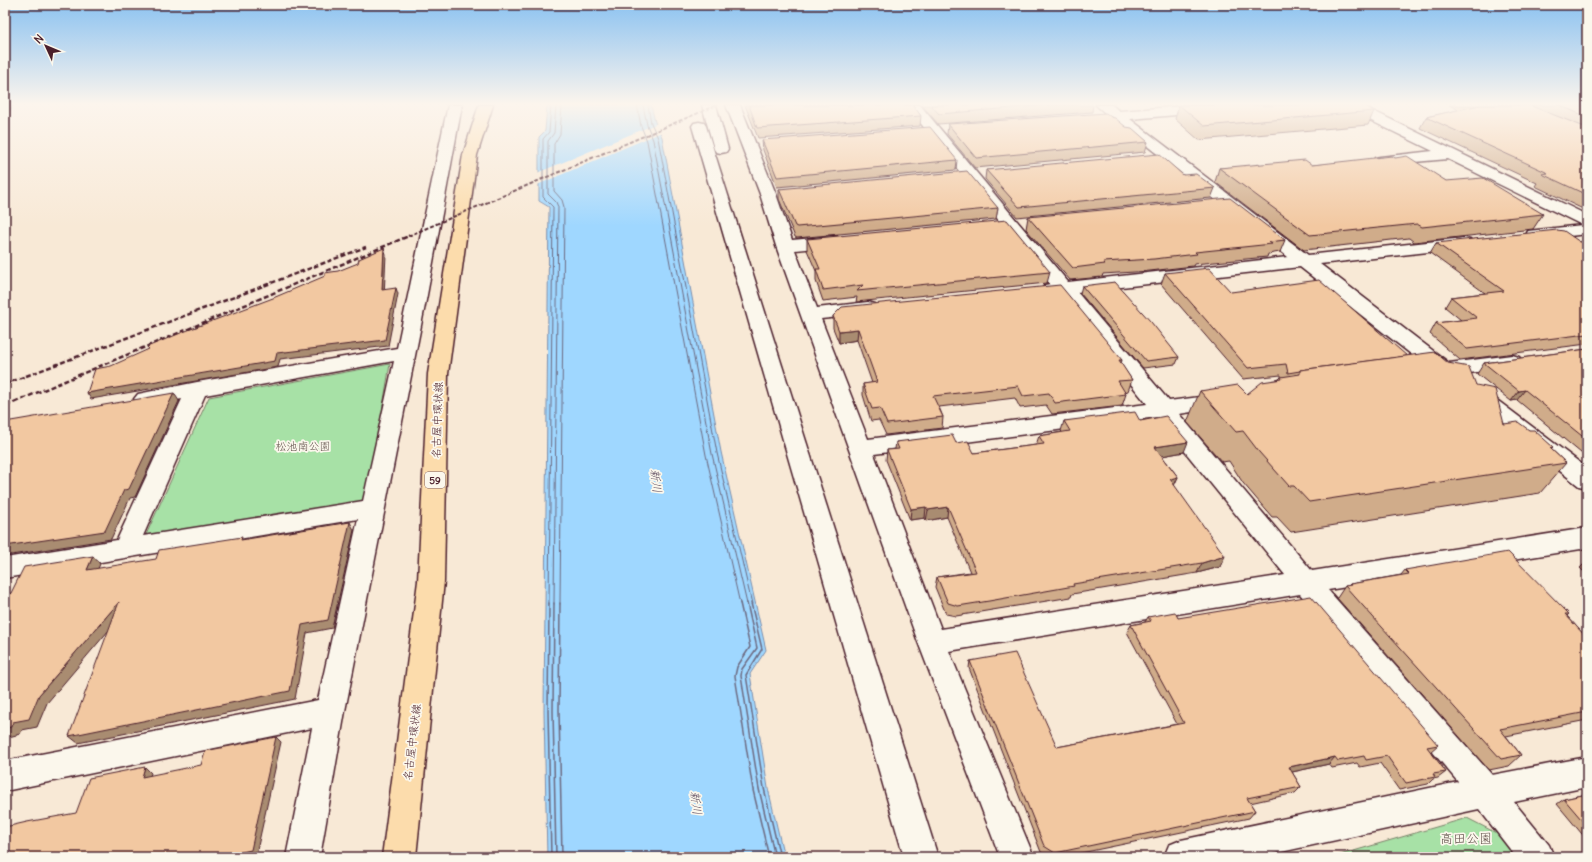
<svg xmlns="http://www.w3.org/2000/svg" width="1592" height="862" viewBox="0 0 1592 862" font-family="Delius,'Klee One',sans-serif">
<rect width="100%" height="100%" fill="#f8e9d6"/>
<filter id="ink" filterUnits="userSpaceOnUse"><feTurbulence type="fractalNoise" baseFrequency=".025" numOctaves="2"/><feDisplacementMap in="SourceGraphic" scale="8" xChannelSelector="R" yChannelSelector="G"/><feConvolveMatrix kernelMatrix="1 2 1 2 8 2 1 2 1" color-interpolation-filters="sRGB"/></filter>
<g filter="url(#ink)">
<!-- green -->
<g fill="#a7e1a6" stroke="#788068">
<polygon points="390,364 367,501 145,537 209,397"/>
<polygon points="1467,818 1506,838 1520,857 1333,857"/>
</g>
<!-- water -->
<polygon fill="#9fd7ff" stroke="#7d8daa" points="547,105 651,105 655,122 662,137 721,452 766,650 750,674 768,788 784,857 547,857 544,711 549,207 539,201 539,137 545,131"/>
<!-- pier -->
<polygon fill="#f8e9d6" points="658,123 662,132 537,185 537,173"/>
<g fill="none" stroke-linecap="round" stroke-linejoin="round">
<!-- shore-far1 -->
<g stroke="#6c6980" stroke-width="1">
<polyline points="637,105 641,126 647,141 706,455 740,604"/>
<polyline points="643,105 647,125 653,140 712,454 747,604"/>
<polyline points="648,105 651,123 658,138 717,453 752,604"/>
<polyline points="549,604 553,207 543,197 543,139 549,132 551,105"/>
<polyline points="554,604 558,207 556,202 548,194 548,141 554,133 556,105"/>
<polyline points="560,604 564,207 562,200 554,191 554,144 560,134 562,105"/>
</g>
<!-- shore -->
<g stroke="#6c6980" stroke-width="1.5">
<polyline points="549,603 548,711 551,857"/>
<polyline points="554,603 553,711 556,857"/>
<polyline points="560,603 559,710 562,857"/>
<polyline points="740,603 750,647 737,667 735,676 753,790 769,857"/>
<polyline points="747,603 757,648 742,669 741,676 759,789 775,857"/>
<polyline points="751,603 762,649 746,675 764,788 780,857"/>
</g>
<!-- street casing -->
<g stroke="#4a1f2b" stroke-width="3">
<g id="street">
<polygon points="5,105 12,105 10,109 5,110"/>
<path d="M448,105H462L427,295L345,711L320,857H286L312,728L5,791V761L318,700L358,519L5,578V558L117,540L182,399L145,406L138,404L134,399L138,394L197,382L397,348ZM394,361L363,501L143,536L205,395Z"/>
<polygon points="702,105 716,105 728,149 726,152 721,153 716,152 714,149"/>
<path d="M726,105H740L776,194L792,240L836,236L842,237L844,241L842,245L836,246L795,250L817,308L868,302L875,304L877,308L875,312L868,314L821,319L868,439L1147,404L1058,294H1051L1045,293L1042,289L1045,285L1050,284L906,105H920L1068,282L1288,257L1113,119L1105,118L1103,115L1105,113L1096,105H1112L1119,111L1198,105H1252L1250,108L1245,109L1130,119L1308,255L1464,238L1470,239L1473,243L1470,247L1464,248L1320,264L1449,363L1512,355L1519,357L1522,361L1519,365L1446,377L1432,376L1429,371L1430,369L1300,267L1077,292L1169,401L1223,394L1230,396L1234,401L1230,406L1179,414L1312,571L1587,528V548L1328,590L1492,775L1587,757V787L1514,802L1549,845L1554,857H1516L1479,809L1258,857H1164L1169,845L1181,840L1458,782L1300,594L949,651L1034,857H1000L918,642L776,246L760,194ZM1157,417L1285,575L941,629L874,454Z"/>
<polygon points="1343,105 1361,105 1587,215 1587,234 1534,240 1528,239 1526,235 1528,231 1582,225 1448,159 1380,165 1375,164 1373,161 1375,158 1380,157 1433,151 1345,108"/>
<polygon points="699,122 704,123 706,126 938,857 904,857 692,126 694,123"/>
<polygon points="1478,389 1485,391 1587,468 1587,488 1579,486 1471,401 1467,396 1471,391"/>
</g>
</g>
<!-- primary casing -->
<g stroke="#4a1f2b" stroke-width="3">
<polygon id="primary" points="479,105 493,105 477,155 448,374 444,581 416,857 382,857 418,581 428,374 463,155"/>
</g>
<!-- street -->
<use href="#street" fill="#fbf7ec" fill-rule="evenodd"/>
<!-- primary -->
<use href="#primary" fill="#fcdcac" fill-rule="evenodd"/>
<!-- rail-far2 -->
<polyline stroke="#4a1f2b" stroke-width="2" stroke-dasharray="4 2" stroke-linecap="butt" points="408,236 717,105"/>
<!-- rail-far1 -->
<g stroke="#4a1f2b" stroke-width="2.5" stroke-dasharray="5 2.5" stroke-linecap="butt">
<polyline points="5,384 366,247"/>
<polyline points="22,399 411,235"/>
</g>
<!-- rail -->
<polyline stroke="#4a1f2b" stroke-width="3" stroke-dasharray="6 3" stroke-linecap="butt" points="5,406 24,398"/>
</g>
<!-- wall -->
<g fill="#d0ac8a" stroke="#4a1f2b">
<polygon points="745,105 913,105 921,116 920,126 758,138"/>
<polygon points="922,105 1093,105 1092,112 938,124"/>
<polygon points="1179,105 1374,111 1368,125 1199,140 1175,119"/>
<polygon points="1449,105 1587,105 1587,211 1535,186 1537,183 1420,128 1426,117 1459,110"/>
<polygon points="1111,117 1148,142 1145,152 975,168 947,134 948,124"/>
<polygon points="762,140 957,160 956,170 777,187 763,150"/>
<polygon points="1395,158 1446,181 1543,214 1533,229 1414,242 1409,238 1304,250 1215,182 1219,168 1312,165"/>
<polygon points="986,170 1183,175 1215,188 1211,198 1017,217 985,179"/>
<polygon points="779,189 998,208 996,219 797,238 795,237 779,199"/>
<polygon points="1028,217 1285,240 1280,252 1268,254 1267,257 1194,264 1193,266 1150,271 1103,274 1102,277 1070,280 1026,229"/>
<polygon points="807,239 1050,272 1047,283 856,302 857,297 823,301 816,281 816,271 807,250"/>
<polygon points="1580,242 1587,242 1587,344 1460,360 1430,334 1436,323 1461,320 1445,307 1451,297 1485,293 1430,253 1436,243"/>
<polygon points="1165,273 1231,292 1407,356 1476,385 1504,424 1529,430 1553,447 1551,449 1566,463 1540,493 1291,532 1277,517 1272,517 1243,483 1229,461 1222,462 1187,422 1200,391 1247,394 1279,379 1281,377 1281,375 1243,379 1161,284"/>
<polygon points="1082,286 1179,357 1176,364 1143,368 1080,293"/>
<polygon points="833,316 1122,360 1121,364 1132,380 1128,391 1125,392 1126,394 1122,406 1052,414 1046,405 1020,408 1015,398 939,407 943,417 942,428 886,435 879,420 871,421 863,395 863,384 872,383 857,340 839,343 833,328"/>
<polygon points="1587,349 1587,458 1517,400 1511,401 1477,374 1484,363"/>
<polygon points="1064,421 1140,421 1184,452 1162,456 1178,477 1174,485 1220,567 1197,573 1072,594 1071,597 956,616 946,614 935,587 937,577 970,572 947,517 926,521 925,518 910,520 886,460 887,450 895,449 896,442 956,443 974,453 1036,445 1039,436 1062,432 1061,431"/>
<polygon points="1587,561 1587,575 1580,568"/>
<polygon points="1405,570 1569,614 1567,616 1587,638 1587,720 1506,736 1521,755 1509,766 1489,770 1337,598 1345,586 1348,586 1350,584 1401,575"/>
<polygon points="1148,617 1178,618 1438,745 1430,752 1446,772 1438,778 1433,779 1428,784 1399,790 1380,763 1360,767 1357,763 1332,768 1329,764 1292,772 1301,787 1295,793 1250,803 1255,811 1249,818 1062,857 1049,857 1041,852 969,668 970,661 1057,747 1177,724 1127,632 1131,625 1145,622"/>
<polygon points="1587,794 1587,840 1557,804 1564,799"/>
</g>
<!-- shaded-wall -->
<g fill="#a98c71" stroke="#4a1f2b">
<polygon points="384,248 386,254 384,296 382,290"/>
<polygon points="396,288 398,294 388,346 280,359 278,367 91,399 87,393 277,353"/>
<polygon points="858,329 857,340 839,343 839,331"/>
<polygon points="1525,390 1517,400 1511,401 1519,391"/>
<polygon points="174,393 179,401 135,497 130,498 111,539 5,556 5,546 124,490"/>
<polygon points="1188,442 1184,452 1151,458 1155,447"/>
<polygon points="1178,477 1173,488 1170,479"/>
<polygon points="926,507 925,518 910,520 911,509"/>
<polygon points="948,507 947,517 926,521 928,510"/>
<polygon points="350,522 354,530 332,628 307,633 295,699 78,743 69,736"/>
<polygon points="93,556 100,564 94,578 87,570"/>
<polygon points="1225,556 1220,567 1197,573 1202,563"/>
<polygon points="119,602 126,610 47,703 37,727 22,730 20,734 5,738 5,728 39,695"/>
<polygon points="276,737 281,742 256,855 249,857 219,857"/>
<polygon points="1335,757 1329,764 1283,774 1289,767"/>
<polygon points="145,767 151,773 148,783 142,777"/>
</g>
<!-- building -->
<g fill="#f2c8a1" stroke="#4a1f2b">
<polygon points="749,105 913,105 921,116 757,128"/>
<polygon points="931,105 1049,105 939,114"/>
<polygon points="1179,105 1364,105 1374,111 1204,126"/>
<polygon points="1479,105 1529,105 1587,128 1587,138 1584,139 1587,140 1587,195 1542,174 1548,173 1426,117 1480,105"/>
<polygon points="1559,105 1587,105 1587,117"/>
<polygon points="1106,113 1111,117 1115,118 1126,127 1132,128 1148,142 976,158 948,124"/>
<polygon points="930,127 957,160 777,177 762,140"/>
<polygon points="1159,154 1183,175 1196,174 1215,188 1019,207 986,170"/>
<polygon points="1392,156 1395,158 1407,156 1446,181 1483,178 1543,214 1422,227 1417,224 1310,235 1219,168 1305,160 1312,165"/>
<polygon points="967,171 998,208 797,227 795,226 779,189"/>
<polygon points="1230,198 1285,240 1269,242 1272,244 1195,252 1197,254 1154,259 1103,262 1105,264 1073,268 1028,217"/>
<polygon points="1007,220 1050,272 857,291 863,285 823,290 816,269 820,269 807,239"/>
<polygon points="1557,230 1564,231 1580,242 1585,241 1587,242 1587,334 1467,349 1436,323 1477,318 1451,297 1504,291 1436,243"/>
<polygon points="384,248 382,290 396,288 385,340 277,353 275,361 87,393 95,369 111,366 149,349 147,347 183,332 273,298 325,276 325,273 338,271 358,263 359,259"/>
<polygon points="1209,268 1231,292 1319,280 1407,356 1300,370 1300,371 1288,373 1286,364 1248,368 1165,273"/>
<polygon points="1115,282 1151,322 1179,357 1146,361 1082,286"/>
<polygon points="1060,285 1122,360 1119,360 1132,380 1118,381 1126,394 1055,403 1049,393 1023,396 1018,386 933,396 943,417 887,424 880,408 872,409 863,384 877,382 858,329 839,331 833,316 842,307"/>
<polygon points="1587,349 1587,440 1525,390 1519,391 1484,363"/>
<polygon points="1435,352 1448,363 1469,367 1476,385 1495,389 1504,424 1518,422 1529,430 1534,430 1553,447 1550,448 1566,463 1309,502 1294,486 1289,486 1259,452 1243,431 1236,432 1200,391 1238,385 1247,394 1262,382 1282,379 1281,377 1300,374 1300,370"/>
<polygon points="174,393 129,489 124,490 105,531 5,546 5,422"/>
<polygon points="1135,412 1140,421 1166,416 1188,442 1155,447 1178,477 1170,479 1225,556 1202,563 1073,584 1074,586 989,601 958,606 948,603 937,577 976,572 948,507 928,510 926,507 911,509 887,450 899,449 896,442 952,435 956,443 968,441 974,453 1044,444 1039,436 1070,431 1064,421"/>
<polygon points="350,522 328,620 302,625 290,691 69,736 119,602 39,695 29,719 13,722 11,727 5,728 5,595 11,593 24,567 93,556 87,570 156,559 159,550 242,537 241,540"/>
<polygon points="1508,552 1569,614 1565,614 1587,638 1587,712 1500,729 1521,755 1501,759 1345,586 1351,585 1350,584 1409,574 1405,570"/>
<polygon points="1311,596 1438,745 1427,747 1446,772 1433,774 1435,777 1406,783 1387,756 1366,760 1364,756 1338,761 1335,757 1289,767 1301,787 1247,798 1255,811 1055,853 1044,846 970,661 1015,653 1057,747 1184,723 1131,625 1151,621 1148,617 1175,612 1178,618"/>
<polygon points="276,737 251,850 219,857 5,857 5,827 27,822 76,813 89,778 145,767 142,777 201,765 205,751"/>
<polygon points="1587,794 1587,826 1564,799"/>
</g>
</g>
<!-- sky -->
<linearGradient id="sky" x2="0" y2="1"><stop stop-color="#8bc2f1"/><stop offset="0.46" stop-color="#fcf5ed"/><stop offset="1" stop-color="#fcf5ed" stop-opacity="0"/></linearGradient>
<rect width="1592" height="226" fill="url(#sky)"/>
<g text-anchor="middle" stroke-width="3.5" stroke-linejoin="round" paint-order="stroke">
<!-- shield labels -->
<rect fill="#fbf7ec" stroke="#7f6065" stroke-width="1" x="425" y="472" width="20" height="16" rx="3"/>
<g font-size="10" font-weight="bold" fill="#4a1f2b">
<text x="435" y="484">59</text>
</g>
<!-- street labels -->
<g font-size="11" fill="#4a1f2b" stroke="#fbf7ec">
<text transform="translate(437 420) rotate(-88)" y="4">名古屋中環状線</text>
<text transform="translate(412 742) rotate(-83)" y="4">名古屋中環状線</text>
</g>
<!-- park labels -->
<g font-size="11" fill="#61504a" stroke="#fbf7ec">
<text x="303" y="450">松池南公園</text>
</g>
<!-- water labels -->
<g font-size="12" font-style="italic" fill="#5f4d60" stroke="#fbf7ec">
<text transform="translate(656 481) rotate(83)" y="4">新川</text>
<text transform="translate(696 803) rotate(83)" y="4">新川</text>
</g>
<!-- near-park labels -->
<g font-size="13" fill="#61504a" stroke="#fbf7ec">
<text x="1466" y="843">高田公園</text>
</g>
</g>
<!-- margin -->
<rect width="1592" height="862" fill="none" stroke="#fbf7ec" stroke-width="20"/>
<rect x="10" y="10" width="1572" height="842" fill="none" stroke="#4a1f2b" stroke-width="1.5" filter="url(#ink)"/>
<!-- north arrow -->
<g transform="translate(46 46) rotate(314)" stroke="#fbf7ec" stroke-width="3" paint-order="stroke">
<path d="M0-3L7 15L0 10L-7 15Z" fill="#4a1f2b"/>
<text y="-6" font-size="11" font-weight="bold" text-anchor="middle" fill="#4a1f2b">N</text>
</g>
</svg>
